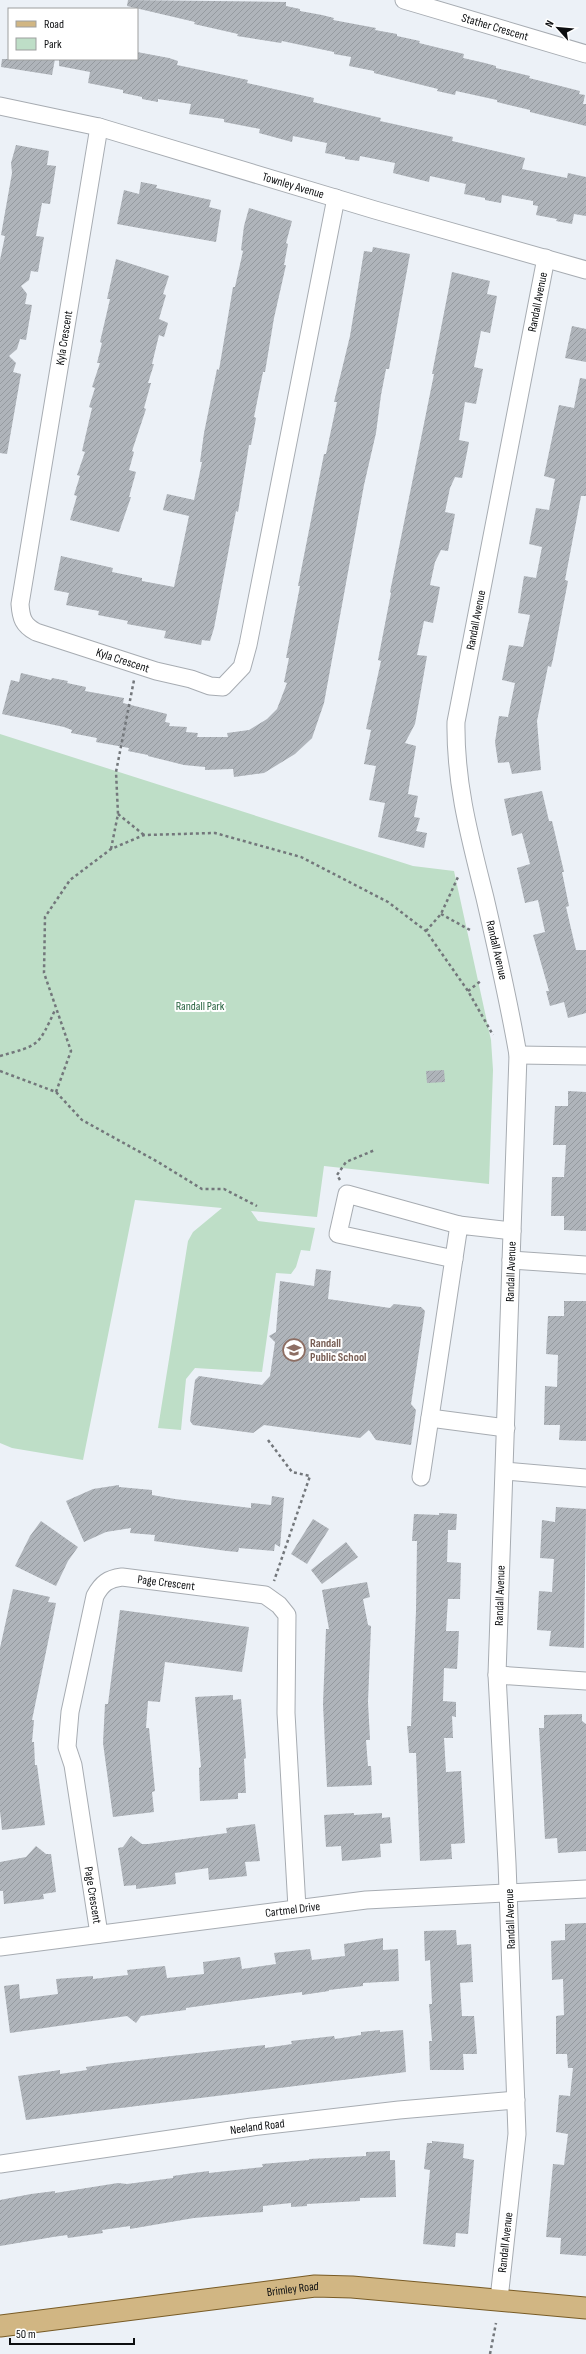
<svg xmlns="http://www.w3.org/2000/svg" width="586" height="2354" viewBox="0 0 586 2354" font-family="'Sofia Sans Condensed',sans-serif">
<defs>
<pattern id="building-hatch" width="6" height="6" patternUnits="userSpaceOnUse"><rect width="6" height="6" fill="#afb4ba"/><path d="M-1 1l2-2M0 6l6-6M5 7l2-2" fill="none" stroke="#959a9f"/></pattern>
</defs>
<rect width="100%" height="100%" fill="#ecf1f7"/>
<!-- green -->
<polygon fill="#bedec7" points="0,734 413,866 454,871 491,1040 493,1070 489,1184 324,1166 317,1217 251,1211 258,1221 315,1228 310,1251 301,1250 296,1267 291,1274 276,1273 262,1372 195,1368 186,1379 181,1430 158,1428 188,1241 193,1232 222,1208 135,1200 83,1460 12,1448 0,1443"/>
<!-- building -->
<g fill="url(#building-hatch)">
<polygon points="128,0 286,2 286,6 300,9 300,11 322,15 334,18 333,20 376,28 375,30 397,34 397,36 420,41 419,43 464,54 463,58 485,63 496,66 496,68 530,76 529,78 580,91 579,94 585,95 583,104 586,104 586,126 530,112 530,110 497,102 497,100 456,91 455,95 437,91 438,89 374,73 374,71 349,66 351,57 334,54 334,52 282,41 281,43 237,36 238,34 194,24 195,22 127,6"/>
<polygon points="137,52 169,58 178,61 177,65 248,80 247,83 314,98 313,102 381,118 380,121 453,137 452,141 525,158 522,169 567,178 568,173 586,177 586,216 574,214 572,224 556,221 557,219 536,215 538,206 533,205 533,201 502,195 501,203 485,200 485,198 464,194 466,184 430,176 429,182 393,173 395,163 360,156 359,161 345,159 345,157 325,153 327,143 293,136 292,142 259,133 260,129 224,122 224,119 189,114 191,104 158,99 158,102 142,99 142,97 123,93 123,90 88,83 90,72 59,66 59,59 137,59"/>
<polygon points="2,59 55,59 52,75 1,67"/>
<polygon points="16,145 49,151 47,165 56,166 50,204 42,203 36,236 44,237 38,272 31,271 29,280 21,286 27,294 25,304 32,305 26,340 20,339 17,349 9,356 16,363 13,372 21,374 7,454 0,453 0,260 5,236 1,235 12,173 11,163"/>
<polygon points="141,182 157,185 156,188 211,200 209,207 221,210 216,242 117,224 124,190 139,194"/>
<polygon points="249,208 292,221 286,243 288,244 284,265 286,265 274,318 265,372 263,372 254,417 256,418 251,445 249,445 238,512 236,511 214,628 210,641 202,640 201,645 164,638 166,631 127,624 128,621 98,615 99,611 66,605 69,593 54,590 61,556 113,568 112,572 142,578 142,581 174,587 189,516 163,510 167,494 194,500 202,462 200,462 204,433 217,369 219,370 233,287 235,287 243,251 241,250 244,226"/>
<polygon points="373,247 410,254 389,369 386,369 381,395 376,433 364,485 324,703 312,738 295,754 264,773 234,777 233,769 205,770 205,767 184,765 148,756 148,755 128,751 129,748 96,742 97,738 71,733 72,730 64,727 2,714 11,680 19,682 21,673 51,680 52,678 68,681 67,683 86,687 85,691 124,698 123,703 167,714 165,722 170,723 169,726 187,727 186,732 198,733 197,737 228,737 227,733 249,730 267,719 277,709 287,683 284,682 289,658 286,658 300,586 298,586 324,454 326,454 337,402 334,402 350,336 364,251 372,252"/>
<polygon points="116,259 169,276 163,294 166,295 159,319 168,323 164,337 159,335 152,364 154,364 148,383 151,383 144,408 146,409 132,451 134,452 129,470 136,472 129,497 131,497 119,532 70,520 77,496 74,495 80,476 77,475 85,452 82,451 92,408 89,407 95,388 92,387 100,363 97,363 102,343 100,342 110,299 107,299"/>
<polygon points="452,272 490,281 487,294 497,296 490,333 481,331 474,367 483,369 476,404 465,402 459,440 469,442 462,478 455,477 450,488 445,512 455,514 448,551 441,550 435,562 430,585 440,587 433,623 424,621 417,655 427,656 415,724 405,743 416,746 408,794 418,796 414,817 420,818 416,831 427,833 424,848 378,837 385,803 369,800 376,766 364,764 371,730 366,729 381,661 378,660 391,593 390,592 434,374 432,374"/>
<polygon points="572,326 586,329 586,362 565,358"/>
<polygon points="580,378 586,379 586,496 581,496 565,580 568,581 553,659 551,667 548,666 537,721 541,770 512,774 509,762 498,763 495,742 499,716 508,717 515,683 502,680 509,645 523,647 530,615 518,613 524,576 536,578 542,547 529,544 536,508 549,510 555,479 544,476 559,405 574,408"/>
<polygon points="542,791 549,821 552,821 564,872 562,872 569,906 566,907 576,950 586,950 586,1013 568,1018 564,1002 550,1006 546,991 549,991 533,935 545,932 538,900 525,903 517,868 530,864 522,833 512,836 504,799"/>
<polygon points="444,1070 445,1082 427,1083 426,1071"/>
<polygon points="568,1091 586,1092 586,1231 564,1230 564,1216 551,1216 552,1177 564,1177 566,1145 553,1145 555,1106 568,1106"/>
<polygon points="316,1269 331,1271 328,1299 390,1308 394,1304 421,1307 425,1311 411,1404 416,1410 411,1445 376,1440 369,1430 360,1438 264,1425 253,1433 193,1425 190,1421 195,1380 199,1376 262,1385 270,1376 275,1342 269,1336 276,1332 280,1281 314,1286"/>
<polygon points="564,1301 586,1301 586,1441 559,1440 560,1425 544,1425 545,1386 557,1387 558,1355 546,1354 548,1316 564,1316"/>
<polygon points="119,1485 119,1487 152,1490 152,1495 175,1499 251,1508 251,1503 271,1505 272,1496 284,1498 280,1547 275,1544 274,1551 239,1548 238,1552 227,1551 154,1541 155,1535 130,1533 131,1528 106,1532 84,1542 66,1501 93,1489"/>
<polygon points="556,1507 586,1509 584,1648 549,1646 551,1631 537,1630 539,1591 552,1592 554,1559 540,1558 542,1520 555,1522"/>
<polygon points="439,1513 457,1514 456,1530 448,1530 447,1562 461,1563 460,1599 448,1599 446,1631 459,1631 457,1669 444,1668 443,1701 456,1702 456,1717 452,1716 453,1738 444,1738 446,1772 461,1771 465,1843 451,1844 452,1859 420,1861 416,1753 409,1753 407,1726 411,1726 416,1611 417,1541 412,1541 414,1514 439,1515"/>
<polygon points="313,1519 329,1529 307,1564 291,1554"/>
<polygon points="41,1521 78,1547 68,1561 56,1586 15,1566 30,1536"/>
<polygon points="346,1542 358,1557 322,1584 311,1570"/>
<polygon points="367,1582 370,1597 363,1599 368,1625 371,1626 368,1702 370,1740 366,1740 368,1766 371,1766 372,1785 327,1787 323,1704 326,1629 329,1629 322,1590"/>
<polygon points="13,1589 50,1597 48,1602 56,1603 32,1720 34,1720 32,1742 34,1742 35,1765 37,1765 45,1825 2,1830 0,1811 0,1648"/>
<polygon points="120,1610 249,1627 242,1672 165,1662 160,1702 148,1701 146,1728 149,1728 155,1791 152,1792 154,1812 113,1817 103,1743 105,1704 108,1704"/>
<polygon points="233,1695 233,1700 241,1699 246,1758 244,1759 246,1793 238,1793 238,1799 200,1801 199,1768 201,1767 195,1697"/>
<polygon points="582,1714 582,1721 586,1724 586,1851 558,1853 557,1838 545,1839 539,1728 544,1728 544,1715"/>
<polygon points="354,1813 354,1815 382,1813 382,1818 390,1817 392,1843 380,1844 381,1857 342,1861 341,1846 326,1847 324,1815"/>
<polygon points="255,1824 260,1861 245,1862 247,1876 209,1880 208,1868 175,1873 176,1884 136,1889 136,1885 124,1886 118,1848 123,1847 131,1836 142,1844 148,1844 227,1833 226,1828"/>
<polygon points="36,1846 46,1854 51,1854 56,1892 43,1894 44,1899 4,1904 3,1891 0,1891 0,1862 26,1857"/>
<polygon points="586,1923 586,2256 560,2254 561,2238 546,2237 553,2164 564,2165 568,2134 556,2132 559,2095 570,2096 573,2068 568,2068 567,2054 556,2054 556,2016 564,2015 563,1979 552,1980 551,1941 565,1940 565,1924"/>
<polygon points="456,1930 457,1945 471,1944 473,1982 460,1983 462,2016 474,2016 477,2054 463,2054 464,2070 430,2070 429,2041 432,2041 429,2004 432,2004 430,1960 425,1961 424,1931"/>
<polygon points="383,1938 383,1950 398,1949 399,1981 363,1983 363,1986 329,1990 329,1991 302,1995 302,1992 186,2008 186,2010 141,2016 136,2023 127,2016 10,2033 4,1986 19,1984 20,1999 58,1994 56,1979 93,1976 93,1979 128,1975 127,1970 165,1966 167,1978 204,1974 203,1962 240,1957 242,1969 276,1964 274,1953 310,1949 312,1960 345,1956 344,1944"/>
<polygon points="380,2030 380,2032 403,2030 406,2072 26,2120 18,2076 60,2070 60,2074 87,2070 86,2067 113,2063 265,2045 265,2048 292,2044 291,2041 334,2036 335,2039 361,2035 361,2032"/>
<polygon points="432,2141 464,2144 463,2158 474,2160 468,2234 456,2233 455,2247 423,2244 430,2170 424,2169 427,2143 432,2143"/>
<polygon points="390,2151 390,2160 395,2160 396,2197 360,2198 360,2201 307,2204 307,2206 291,2207 291,2203 263,2206 263,2212 194,2218 130,2229 130,2226 102,2230 103,2233 68,2238 67,2235 53,2237 0,2246 0,2200 31,2194 55,2191 55,2193 118,2183 127,2184 173,2178 173,2176 193,2173 209,2171 209,2173 263,2167 262,2164 309,2160 309,2159 366,2156 366,2152"/>
</g>
<g fill="none" stroke-linecap="round" stroke-linejoin="round">
<!-- minor casing -->
<g stroke="#a7acb2" stroke-width="19">
<g id="minor">
<path id="s1" d="M404,0L586,54"/>
<path id="s2" d="M0,106L99,127L375,210L586,270"/>
<path id="s3" d="M99,127L20,604C21,618 23,625 36,632L156,671L191,679L210,686L223,687L242,667L248,645L336,198"/>
<polyline points="518,1055 586,1056"/>
<polyline points="454,1259 338,1234 347,1194 459,1225"/>
<polyline points="511,1260 586,1265"/>
<polyline points="430,1418 506,1428"/>
<polyline points="505,1471 586,1478"/>
<polyline points="421,1477 459,1225 512,1231"/>
<polyline points="497,1675 586,1681"/>
<path id="s4" d="M99,1934L73,1765L67,1747L70,1712L95,1596C102,1583 108,1579 122,1577L265,1595L279,1605L287,1615L286,1713L297,1908"/>
<path id="s5" d="M0,1947L366,1900L586,1889"/>
<path id="s6" d="M0,2164L252,2127L399,2110L516,2100"/>
<path id="s7" d="M499,2299L517,2134L507,1863L497,1675L518,1055C509,1002 497,950 485,898C470,838 455,784 456,722L546,258"/>
</g>
</g>
<!-- major casing -->
<g stroke="#785b25" stroke-width="23">
<g id="major">
<path id="s8" d="M0,2326L315,2286L352,2287L586,2308"/>
</g>
</g>
<!-- path -->
<g stroke="#73777b" stroke-width="2.5" stroke-dasharray="3 3" stroke-linecap="butt">
<polyline points="118,814 144,835"/>
<polyline points="111,849 118,814 116,772 134,680"/>
<polyline points="441,914 470,930"/>
<polyline points="426,931 441,914 458,877"/>
<polyline points="468,991 482,980"/>
<path d="M0,1056C39,1045 38,1047 55,1010"/>
<polyline points="0,1071 56,1092 82,1120 158,1162 202,1189 224,1189 257,1206"/>
<polyline points="56,1092 71,1051 44,973 45,917 70,880 111,849 144,835 215,833 301,857 388,902 426,931 468,991 493,1035"/>
<polyline points="340,1180 337,1175 346,1162 375,1150"/>
<polyline points="268,1440 292,1472 310,1476 274,1581"/>
<polyline points="490,2354 496,2323"/>
</g>
<!-- minor -->
<use href="#minor" stroke="#fff" stroke-width="17"/>
<!-- major -->
<use href="#major" stroke="#d1b683" stroke-width="21"/>
</g>
<!-- icons -->
<defs>
<g id="school-ring" transform="scale(1.15)"><circle r="9.5" fill="#fff" stroke="#8d6e63" stroke-width="1.5"/><path d="M0-5L7-2L0 1L-7-2ZM-4 1L0 2.5L4 1V4Q0 6-4 4Z" fill="#8d6e63"/></g>
</defs>
<g fill-rule="evenodd">
<use href="#school-ring" x="294" y="1350"/>
</g>
<g text-anchor="middle" stroke-width="4" stroke-linejoin="round" paint-order="stroke">
<!-- street labels -->
<g font-size="12" fill="#0c0e10" stroke="#fff">
<text dy="4" stroke="none"><textPath href="#s1" startOffset="95">Stather Crescent</textPath></text>
<text dy="4" stroke="none"><textPath href="#s2" startOffset="304">Townley Avenue</textPath></text>
<text dy="4" stroke="none"><textPath href="#s7" startOffset="2013">Randall Avenue</textPath></text>
<text transform="translate(64 338) rotate(-81)" y="4">Kyla Crescent</text>
<text dy="4" stroke="none"><textPath href="#s7" startOffset="1689">Randall Avenue</textPath></text>
<text dy="4" stroke="none"><textPath href="#s3" startOffset="609">Kyla Crescent</textPath></text>
<text transform="translate(497 950) rotate(77)" y="4">Randall Avenue</text>
<text dy="4" stroke="none"><textPath href="#s7" startOffset="1029">Randall Avenue</textPath></text>
<text dy="4" stroke="none"><textPath href="#s4" startOffset="423">Page Crescent</textPath></text>
<text dy="4" stroke="none"><textPath href="#s7" startOffset="705">Randall Avenue</textPath></text>
<text transform="translate(93 1895) rotate(81)" y="4">Page Crescent</text>
<text dy="4" stroke="none"><textPath href="#s5" startOffset="295">Cartmel Drive</textPath></text>
<text transform="translate(510 1919) rotate(-92)" y="4">Randall Avenue</text>
<text dy="4" stroke="none"><textPath href="#s6" startOffset="260">Neeland Road</textPath></text>
<text dy="4" stroke="none"><textPath href="#s7" startOffset="57">Randall Avenue</textPath></text>
<text dy="4" stroke="none"><textPath href="#s8" startOffset="295">Brimley Road</textPath></text>
</g>
<!-- park labels -->
<g font-size="12" fill="#27633f" stroke="#fff">
<text x="200" y="1010">Randall Park</text>
</g>
<!-- education labels -->
<g font-size="12" font-weight="bold" fill="#785e54" stroke="#fff" text-anchor="start">
<text x="310" y="1347">Randall<tspan x="310" dy="14">Public School</tspan></text>
</g>
</g>
<!-- legend -->
<rect x="8" y="8" width="130" height="52" fill="#ffffff" stroke="#9e9f9f"/>
<rect x="16" y="21" width="20" height="6" fill="#d1b683" stroke="#9e9f9f"/>
<text x="44" y="28" font-size="12" fill="#0c0e10">Road</text>
<rect x="16" y="38" width="20" height="12" fill="#bedec7" stroke="#9e9f9f"/>
<text x="44" y="48" font-size="12" fill="#0c0e10">Park</text>
<!-- north arrow -->
<g transform="translate(558 28) rotate(297)" stroke="#ffffff" stroke-width="3" paint-order="stroke">
<path d="M0-3L7 15L0 10L-7 15Z" fill="#0c0e10"/>
<text y="-6" font-size="11" font-weight="bold" text-anchor="middle" fill="#0c0e10">N</text>
</g>
<!-- scale -->
<path d="M10 2338v6h124v-6" fill="none" stroke="#0c0e10" stroke-width="2"/>
<text x="16" y="2338" font-size="12" fill="#0c0e10" stroke="#ffffff" stroke-width="3" paint-order="stroke">50 m</text>
</svg>
